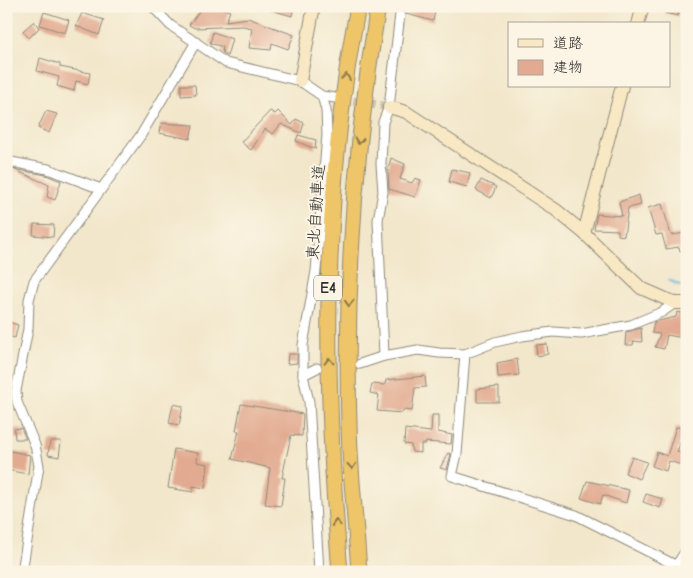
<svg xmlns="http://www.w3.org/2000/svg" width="693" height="578" viewBox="0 0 693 578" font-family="'Comic Neue','Klee One',sans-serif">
<rect width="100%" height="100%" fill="#fcf5e5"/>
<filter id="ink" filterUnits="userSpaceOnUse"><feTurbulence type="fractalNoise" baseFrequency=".02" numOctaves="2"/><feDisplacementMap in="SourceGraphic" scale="10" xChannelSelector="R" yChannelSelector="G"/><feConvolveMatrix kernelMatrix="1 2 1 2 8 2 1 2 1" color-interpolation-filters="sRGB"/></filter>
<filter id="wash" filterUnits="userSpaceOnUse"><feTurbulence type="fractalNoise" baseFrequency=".0096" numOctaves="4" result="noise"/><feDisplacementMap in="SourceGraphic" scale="20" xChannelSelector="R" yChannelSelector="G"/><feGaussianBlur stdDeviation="1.12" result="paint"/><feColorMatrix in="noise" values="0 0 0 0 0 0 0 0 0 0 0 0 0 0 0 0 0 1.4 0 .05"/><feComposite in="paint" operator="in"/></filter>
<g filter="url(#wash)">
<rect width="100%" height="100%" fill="#f2e7cb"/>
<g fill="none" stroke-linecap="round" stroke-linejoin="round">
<!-- stream -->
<polyline stroke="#63b4de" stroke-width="2.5" points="669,280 687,289"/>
</g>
<g id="blocks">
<!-- building -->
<g fill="#e2ab91">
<polygon points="203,6 217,6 230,11 226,21 248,18 294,35 288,49 272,43 271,50 249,48 252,28 243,26 195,28 189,25"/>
<polygon points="265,6 294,6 292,16 265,8"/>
<polygon points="407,6 418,6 435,11 433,21 406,14"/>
<polygon points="667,6 680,6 678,16 665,13"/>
<polygon points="44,12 69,20 65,33 40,25"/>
<polygon points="82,13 104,20 99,35 76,26"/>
<polygon points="34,21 39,28 29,38 23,31"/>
<polygon points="213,32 232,39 227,56 222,52 223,47 210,43"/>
<polygon points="40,58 60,64 60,67 90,73 88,84 76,81 74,91 57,86 59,77 37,71"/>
<polygon points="181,85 195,85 196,95 181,96"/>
<polygon points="46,111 57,114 49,133 38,128"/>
<polygon points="270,111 275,114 278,111 292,125 296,119 304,123 301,133 281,124 273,134 265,129 251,150 241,142"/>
<polygon points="161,123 193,125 190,139 159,133"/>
<polygon points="298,135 316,140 315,149 296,141"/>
<polygon points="391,158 405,164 400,179 412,183 415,178 421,180 415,197 389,189 388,170"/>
<polygon points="13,169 46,175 61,181 55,200 47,197 49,185"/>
<polygon points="452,169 470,173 467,187 449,182"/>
<polygon points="481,180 496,187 491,198 476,190"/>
<polygon points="639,195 641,205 628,208 624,236 618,235 618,230 594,229 597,214 622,216 619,202"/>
<polygon points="662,204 671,235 687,233 687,250 680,251 679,247 666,249 662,234 656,235 648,208"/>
<polygon points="34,224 54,225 53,237 33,235"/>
<polygon points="677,312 687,314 683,338 667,335 664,349 655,347 660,334 652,333 654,322 676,317"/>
<polygon points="6,321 18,325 15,338 6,336"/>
<polygon points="641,328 642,342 634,341 633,345 625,345 626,332"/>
<polygon points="547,344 548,354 537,356 536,345"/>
<polygon points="288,354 297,354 297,363 287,364"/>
<polygon points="517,359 519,375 498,377 497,363"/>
<polygon points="425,376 426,387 415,388 412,411 403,410 402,413 377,411 379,395 370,393 372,384 385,385 386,380"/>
<polygon points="499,387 499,402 477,402 477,389"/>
<polygon points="173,404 183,406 179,425 169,423"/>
<polygon points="241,404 303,414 302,436 291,435 282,478 285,478 281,506 265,504 270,468 232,459 239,431 236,431"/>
<polygon points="432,415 438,415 438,432 452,435 451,444 426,442 426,444 421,444 421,453 412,452 411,445 404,444 405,429 431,432"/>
<polygon points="676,427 687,428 687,436 683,435 677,452 687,455 687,467 669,461 666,471 652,466 657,452 667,456"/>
<polygon points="21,428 26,439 15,439 14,429"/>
<polygon points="50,441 61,441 59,457 48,455"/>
<polygon points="174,449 198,453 197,462 208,464 205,488 193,486 193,492 168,488"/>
<polygon points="6,450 30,455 28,474 6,470"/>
<polygon points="448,453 451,454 447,470 440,468"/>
<polygon points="632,457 647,462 639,479 625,473"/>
<polygon points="587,481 629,490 626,503 603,495 600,504 581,498"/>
<polygon points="646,494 663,499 660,508 643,502"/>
</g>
</g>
</g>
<g filter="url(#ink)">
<use href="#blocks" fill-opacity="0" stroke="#8e897b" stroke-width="1"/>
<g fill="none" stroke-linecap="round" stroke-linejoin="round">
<!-- street-tunnel -->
<polyline stroke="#cac1ab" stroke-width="9" stroke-dasharray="9 4.5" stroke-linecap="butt" points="340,99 389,107"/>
<!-- street casing -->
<g stroke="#8e897b" stroke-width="11">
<g id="street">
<polyline points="152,6 170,25 226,63 300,81 322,96 335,98"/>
<polyline points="6,161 48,169 101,189"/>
<polyline points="465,354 457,454 452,476 576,515 675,565"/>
<polyline points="384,356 378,220 383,192 381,164 383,122 389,107 401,6"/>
<polyline points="360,364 384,356 418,350 439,353 465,354 495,342 522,336 553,332 581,334 631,325 662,312 675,303"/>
<polyline points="303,375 317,368"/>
<polyline points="22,572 39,466 35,445 17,402 16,391 28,329 29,300 34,281 141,135 196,42"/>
<polyline points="319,572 309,402 303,375 303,345 316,271 327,135 326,110 322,96"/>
<polyline points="672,572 687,549"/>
</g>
</g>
<!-- secondary casing -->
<g stroke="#8e897b" stroke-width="14">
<g id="secondary">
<polyline points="638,24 643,6"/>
<polyline points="300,81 314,6"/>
<polyline points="389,107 406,112 556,210 584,233 641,288 675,303 687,303"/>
<polyline points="584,233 622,86"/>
</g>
</g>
<!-- highway casing -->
<g stroke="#8e897b" stroke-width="17">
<g id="highway">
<path d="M340,572C324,380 321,196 358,6"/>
<path d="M359,572C356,523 350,474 349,425C345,285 355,144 378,6"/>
</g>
</g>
<!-- street -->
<use href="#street" stroke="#fff" stroke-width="9"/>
<!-- secondary -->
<use href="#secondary" stroke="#f8e8c3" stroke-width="12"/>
<!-- highway -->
<use href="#highway" stroke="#eec569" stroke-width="15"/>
</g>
<!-- one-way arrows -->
<defs><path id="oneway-chevron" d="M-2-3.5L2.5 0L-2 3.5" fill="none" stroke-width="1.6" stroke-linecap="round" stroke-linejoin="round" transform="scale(1.25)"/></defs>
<g stroke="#8c784a">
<use href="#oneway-chevron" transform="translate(346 77) rotate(-82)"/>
<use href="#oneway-chevron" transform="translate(359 141) rotate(95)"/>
<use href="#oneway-chevron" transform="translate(349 303) rotate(92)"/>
<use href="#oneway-chevron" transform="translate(329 361) rotate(-91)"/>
<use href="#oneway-chevron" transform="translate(352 466) rotate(86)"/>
<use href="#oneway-chevron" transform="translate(336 523) rotate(-95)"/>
</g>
</g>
<g text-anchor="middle" stroke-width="4" stroke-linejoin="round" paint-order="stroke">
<!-- shield labels -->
<rect fill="#fcf5e5" stroke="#6a6863" stroke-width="1" x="314" y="275.5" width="28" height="25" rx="4"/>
<g font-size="15" font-weight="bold" fill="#2b2b2b">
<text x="328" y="293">E4</text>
</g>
<!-- street labels -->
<g font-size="16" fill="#2b2b2b" stroke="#fcf5e5">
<text transform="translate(315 212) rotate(-86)" y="6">東北自動車道</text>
</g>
</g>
<!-- margin -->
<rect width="693" height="578" fill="none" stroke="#fcf5e5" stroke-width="25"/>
<!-- legend -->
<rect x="508" y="22" width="162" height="65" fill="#fcf5e5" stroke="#a8a49b"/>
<rect x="518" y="39" width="25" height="8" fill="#f8e8c3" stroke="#a8a49b"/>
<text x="553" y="48" font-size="15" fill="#2b2b2b">道路</text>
<rect x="518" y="60" width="25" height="15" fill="#e2ab91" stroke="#a8a49b"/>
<text x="553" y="72" font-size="15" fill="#2b2b2b">建物</text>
</svg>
